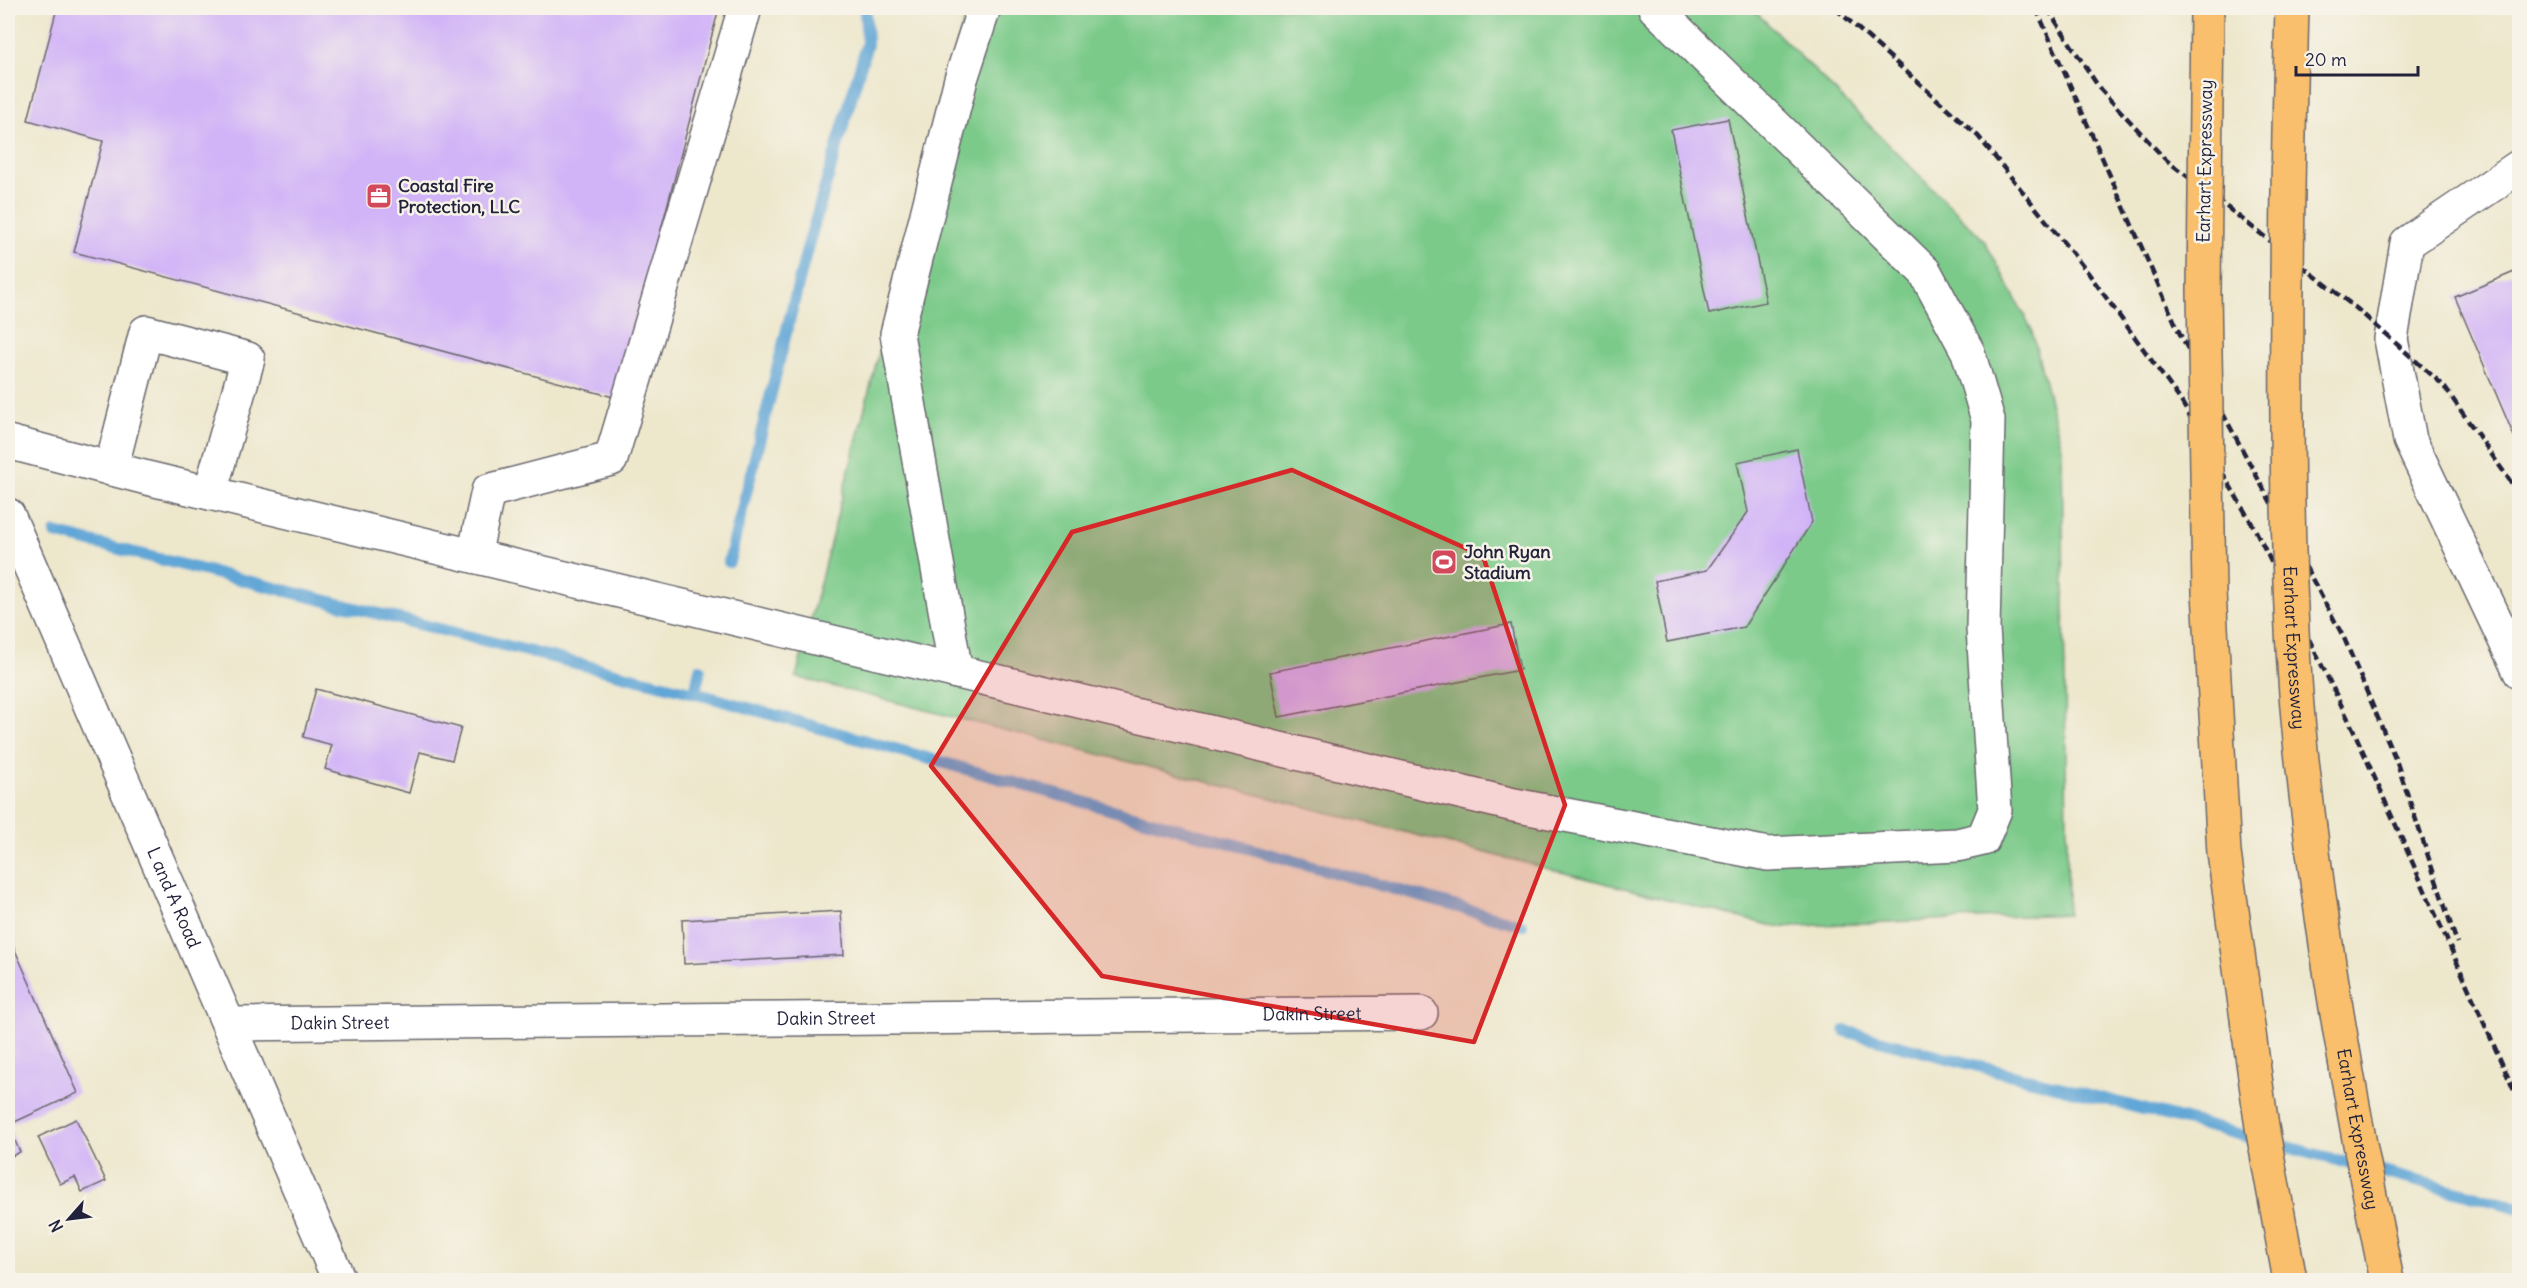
<svg xmlns="http://www.w3.org/2000/svg" width="2527" height="1288" viewBox="0 0 2527 1288" font-family="Delius,sans-serif">
<rect width="100%" height="100%" fill="#f7f3e8"/>
<filter id="ink" filterUnits="userSpaceOnUse"><feTurbulence type="fractalNoise" baseFrequency=".0167" numOctaves="2"/><feDisplacementMap in="SourceGraphic" scale="12" xChannelSelector="R" yChannelSelector="G"/><feConvolveMatrix kernelMatrix="1 2 1 2 8 2 1 2 1" color-interpolation-filters="sRGB"/></filter>
<filter id="wash" filterUnits="userSpaceOnUse"><feTurbulence type="fractalNoise" baseFrequency=".008" numOctaves="4" result="noise"/><feDisplacementMap in="SourceGraphic" scale="24" xChannelSelector="R" yChannelSelector="G"/><feGaussianBlur stdDeviation="1.35" result="paint"/><feColorMatrix in="noise" values="0 0 0 0 0 0 0 0 0 0 0 0 0 0 0 0 0 1.4 0 .05"/><feComposite in="paint" operator="in"/></filter>
<g filter="url(#wash)">
<rect width="100%" height="100%" fill="#ede7cc"/>
<!-- green -->
<polygon fill="#7cca8a" stroke="#4f7662" stroke-width="1.5" points="967,8 1749,8 1758,14 1984,240 2031,328 2062,448 2068,914 1777,927 796,677"/>
<g fill="none" stroke-linecap="round" stroke-linejoin="round">
<!-- stream -->
<g stroke="#60a6d6" stroke-width="12">
<polyline points="55,533 695,693 1522,925"/>
<polyline points="729,562 807,249 867,44 865,8"/>
<polyline points="695,693 700,669"/>
<polyline points="1845,1031 2520,1208"/>
</g>
</g>
<g id="blocks">
<!-- building -->
<g fill="#d1b4f7">
<polygon points="57,8 719,8 617,398 74,252 103,141 28,120"/>
<polygon points="1728,119 1766,302 1709,314 1671,130"/>
<polygon points="2519,270 2519,448 2455,297"/>
<polygon points="1797,449 1812,522 1744,627 1667,642 1655,581 1707,570 1748,512 1737,462"/>
<polygon points="1511,624 1520,670 1279,717 1270,672"/>
<polygon points="316,689 461,728 452,760 420,752 409,793 325,769 332,745 303,737"/>
<polygon points="841,911 844,955 684,964 682,920"/>
<polygon points="8,934 78,1093 8,1125"/>
<polygon points="76,1119 106,1181 82,1192 75,1177 60,1184 38,1137"/>
<polygon points="8,1125 20,1152 8,1158"/>
</g>
</g>
</g>
<g filter="url(#ink)">
<use href="#blocks" fill-opacity="0" stroke="#69676e" stroke-width="1.5"/>
<g fill="none" stroke-linecap="round" stroke-linejoin="round">
<!-- minor casing -->
<g stroke="#69676e" stroke-width="36">
<g id="minor">
<polyline points="2520,166 2407,243 2391,339 2410,440 2520,672"/>
<polyline points="8,442 147,478 1514,805 1768,854 1957,845 1983,839 1995,810 1983,629 1988,420 1968,352 1925,272 1655,8"/>
<polyline points="111,469 146,332 248,359 210,493"/>
<path id="s1" d="M8,515L339,1280"/>
<polyline points="474,556 488,491 611,459 745,8"/>
<polyline points="956,672 897,334 961,79 984,8"/>
<path id="s2" d="M230,1024L1421,1013"/>
</g>
</g>
<!-- minor -->
<use href="#minor" stroke="#fff" stroke-width="33"/>
<!-- rail -->
<g stroke="#22223b" stroke-width="4.5" stroke-dasharray="9 4.5" stroke-linecap="butt">
<polyline points="1835,8 1978,136 2089,274 2181,401 2255,529 2353,729 2520,1104"/>
<polyline points="2036,8 2180,334 2344,638 2397,763 2457,943"/>
<polyline points="2047,8 2100,89 2165,159 2356,308 2443,385 2520,495"/>
</g>
<!-- highway-bridge casing -->
<g stroke="#69676e" stroke-width="36" stroke-linecap="butt">
<g id="highway-bridge">
<polyline points="2207,8 2204,291 2209,592 2224,853 2262,1127 2290,1280"/>
<path id="s3" d="M2292,8C2288,147 2286,286 2287,426C2288,537 2290,649 2302,760C2321,935 2351,1108 2387,1280"/>
</g>
</g>
<!-- highway-bridge -->
<use href="#highway-bridge" stroke="#f9bf6c" stroke-width="33"/>
</g>
</g>
<!-- marked area -->
<path fill="#d62828" fill-opacity="0.2" stroke="#d62828" stroke-width="4.5" stroke-linejoin="round" d="M1292,470L1483,556L1565,805L1474,1042L1102,976L931,766L1072,532Z"/>
<!-- icons -->
<defs>
<g id="office-square" transform="scale(1.35)"><rect x="-9" y="-9" width="18" height="18" rx="4" fill="#d1495b" stroke="#f7f3e8"/><path d="M-6-3h4V-5.5h4V-3h4V5H-6ZM-1-4.5V-3h2v-1.5ZM-6 0V1H6V0Z" fill="#fff"/></g>
<g id="stadium-square" transform="scale(1.35)"><rect x="-9" y="-9" width="18" height="18" rx="4" fill="#d1495b" stroke="#f7f3e8"/><path d="M0-5a6.5 5 0 1 0 0 10a6.5 5 0 1 0 0-10ZM-3.5-1.8h7v3.6h-7Z" fill="#fff"/></g>
</defs>
<g fill-rule="evenodd">
<use href="#office-square" x="379" y="196"/>
<use href="#stadium-square" x="1444" y="562"/>
</g>
<g text-anchor="middle" stroke-width="5" stroke-linejoin="round" paint-order="stroke">
<!-- street labels -->
<g font-size="18" fill="#22223b" stroke="#f7f3e8">
<text transform="translate(2205 161) rotate(-89)" y="6">Earhart Expressway</text>
<text dy="6" stroke="none"><textPath href="#s3" startOffset="640">Earhart Expressway</textPath></text>
<text dy="6" stroke="none"><textPath href="#s1" startOffset="417">L and A Road</textPath></text>
<text dy="6" stroke="none"><textPath href="#s2" startOffset="1082">Dakin Street</textPath></text>
<text dy="6" stroke="none"><textPath href="#s2" startOffset="596">Dakin Street</textPath></text>
<text dy="6" stroke="none"><textPath href="#s2" startOffset="110">Dakin Street</textPath></text>
<text dy="6" stroke="none"><textPath href="#s3" startOffset="1126">Earhart Expressway</textPath></text>
</g>
<!-- poi labels -->
<g font-size="18" font-weight="bold" fill="#22223b" stroke="#f7f3e8" text-anchor="start">
<text x="398" y="192">Coastal Fire<tspan x="398" dy="21">Protection, LLC</tspan></text>
<text x="1464" y="558">John Ryan<tspan x="1464" dy="21">Stadium</tspan></text>
</g>
</g>
<!-- margin -->
<rect width="2527" height="1288" fill="none" stroke="#f7f3e8" stroke-width="30"/>
<!-- north arrow -->
<g transform="translate(69 1219) rotate(242)" stroke="#f7f3e8" stroke-width="4.5" paint-order="stroke">
<path d="M0-4.5L10 22L0 15L-10 22Z" fill="#22223b"/>
<text y="-9" font-size="16" font-weight="bold" text-anchor="middle" fill="#22223b">N</text>
</g>
<!-- scale -->
<path d="M2296 66v9h122v-9" fill="none" stroke="#22223b" stroke-width="3"/>
<text x="2305" y="66" font-size="18" fill="#22223b" stroke="#f7f3e8" stroke-width="4.5" paint-order="stroke">20 m</text>
</svg>
